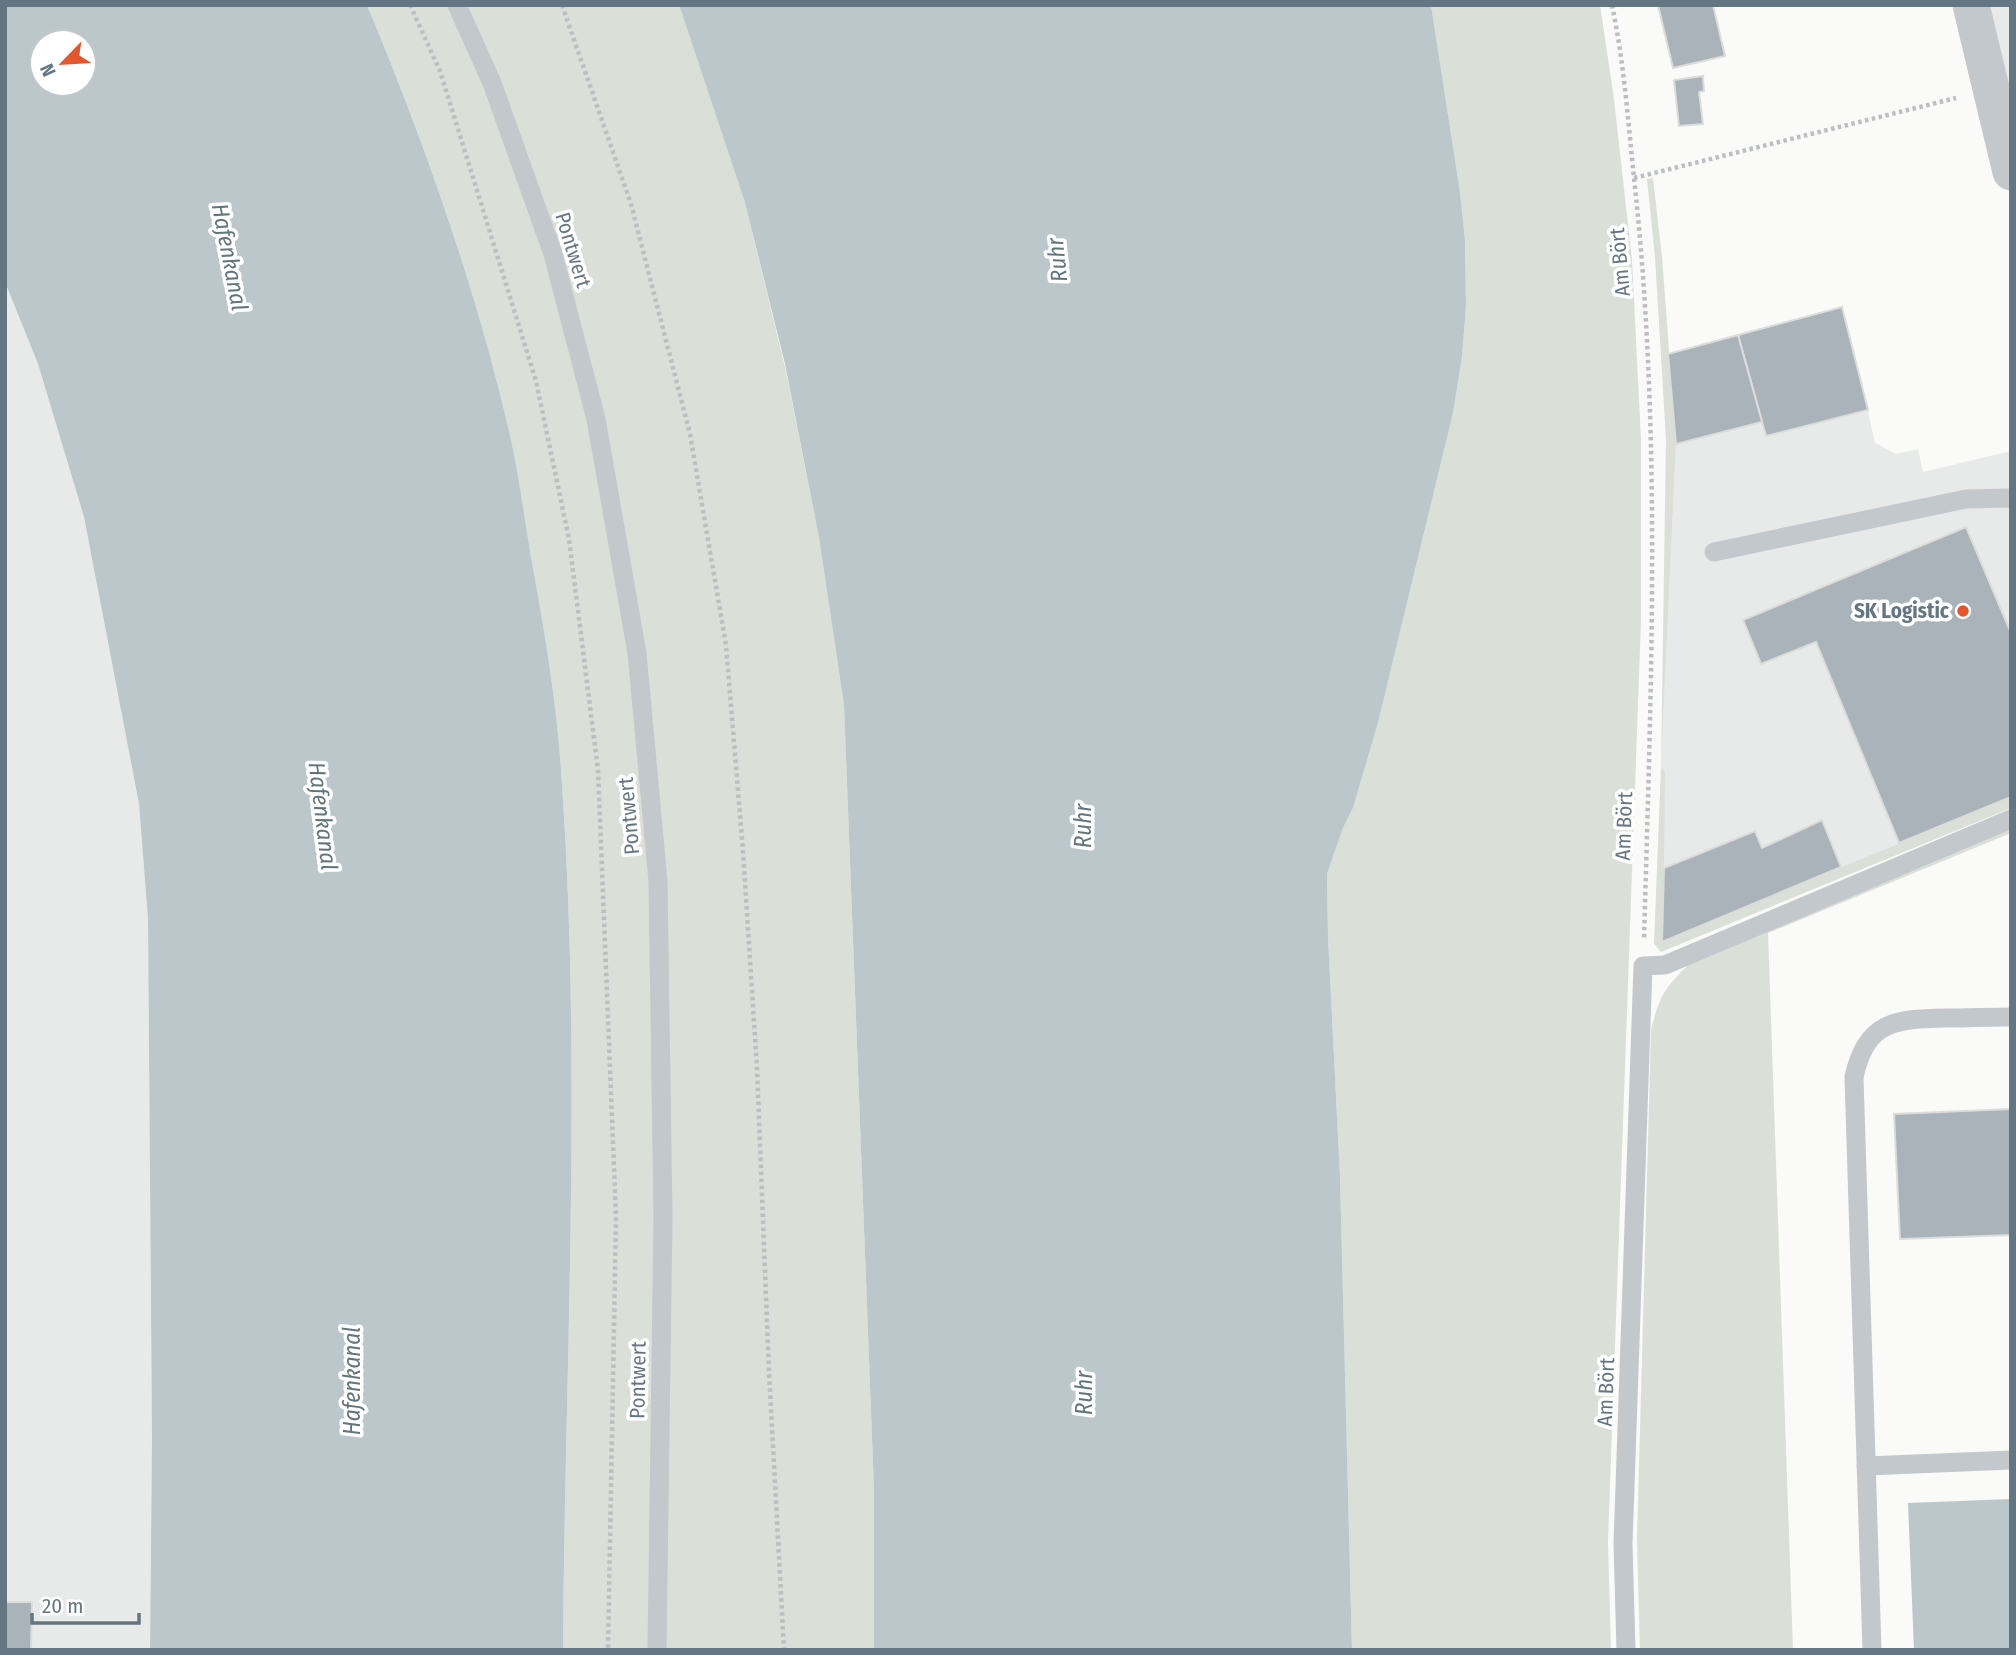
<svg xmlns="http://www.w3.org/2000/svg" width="2016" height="1655" viewBox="0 0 2016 1655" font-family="'Fira Sans Condensed',sans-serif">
<rect width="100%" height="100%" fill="#fafaf8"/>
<!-- built -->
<g fill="#e8e9e9">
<polygon points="1973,5 2011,5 2011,155"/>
<polygon points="5,282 38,364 84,517 139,804 148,919 152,1437 150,1650 5,1650"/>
<polygon points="1738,335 1766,436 1868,411 1875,443 1896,454 1918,449 1923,472 2011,451 2011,797 1662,942 1664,868 1661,767 1676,445 1668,354"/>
</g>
<!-- green -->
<g fill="#dadfd7">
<path d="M367,5H679L745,203L786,371L819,538L844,705L874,1490V1650H563C565,1361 582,1073 562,784C558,712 546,639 533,568C525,524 520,479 510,435C476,288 425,144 367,5Z"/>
<polygon points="1431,5 1600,5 1614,99 1632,260 1641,440 1641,620 1608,1542 1611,1650 1352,1650 1340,1176 1328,936 1327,874 1343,828 1353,808 1378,723 1453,413 1462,357 1466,307 1465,240 1460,192"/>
<polygon points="1653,178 1662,257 1676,444 1661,767 1665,772 1663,941 2011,797 2011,808 1661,952 1654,944 1661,767 1666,439 1655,257 1647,179"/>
<path d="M2011,828V833L1768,933L1793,1650H1640L1637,1539L1651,1030C1660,995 1664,989 1689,964Z"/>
</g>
<!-- water -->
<g fill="#bbc7cb" fill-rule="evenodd">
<path d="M5,5H367C425,144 476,288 510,435C520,479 525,524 533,568C546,639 558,712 562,784C582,1073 565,1361 563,1650H150L152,1437L148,919L139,804L84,517L38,364L5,282ZM42,42H84V84H42Z"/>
<polygon points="679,5 1431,5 1460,192 1465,240 1466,307 1462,357 1453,413 1378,723 1353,808 1343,828 1327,874 1328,936 1340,1176 1352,1650 874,1650 874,1490 844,705 819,538 785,364 745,203"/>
<polygon points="2011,1499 2011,1650 1914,1650 1908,1503"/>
</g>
<!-- building -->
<g fill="#aab3b9" stroke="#dcdcda" stroke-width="2">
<polygon points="1658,5 1713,5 1725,56 1673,68"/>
<polygon points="1703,76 1704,91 1699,92 1703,124 1679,126 1674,80"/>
<polygon points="1842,307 1868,410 1766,436 1738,335"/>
<polygon points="1738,335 1762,422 1676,444 1668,354"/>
<polygon points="1966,527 2011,633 2011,797 1899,843 1816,642 1761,664 1743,620"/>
<polygon points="1822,820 1841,867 1662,942 1664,868 1755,831 1762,848"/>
<polygon points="2011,1109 2011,1235 1900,1239 1894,1114"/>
<polygon points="5,1602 32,1602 31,1650 5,1650"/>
</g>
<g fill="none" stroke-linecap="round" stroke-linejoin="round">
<!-- path -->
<g stroke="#bbbfc2" stroke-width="4.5" stroke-dasharray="3.5 3.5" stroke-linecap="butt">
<polyline points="410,5 440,71 536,381 569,539 598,770 616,1217 608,1650"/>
<polyline points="562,5 631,204 690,434 726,645 743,851 757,1068 769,1372 784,1650"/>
<path d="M1612,5C1624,62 1628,121 1634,178C1662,432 1651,686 1644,940"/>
<polyline points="1634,178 1956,98"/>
</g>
<!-- lane -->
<g stroke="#c3c8cc" stroke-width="19">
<polyline points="457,5 492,83 553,254 596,419 637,653 658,881 663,1217 657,1650"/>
<polyline points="1714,552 1966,499 2011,498"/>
<polyline points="1866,1466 2011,1460"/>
<polyline points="1626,1650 1623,1544 1643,966 1665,965 2011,819"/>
<path d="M1872,1650L1854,1077C1866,1021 1895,1019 1946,1018C1968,1018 1989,1017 2011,1017"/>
</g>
<!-- street -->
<polyline stroke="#c3c8cc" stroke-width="37" points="1971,5 2011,172"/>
</g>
<!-- markers -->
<circle fill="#e4572e" stroke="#fff" stroke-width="2.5" cx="1963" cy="611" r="7"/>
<g text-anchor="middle" stroke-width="7" stroke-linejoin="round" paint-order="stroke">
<!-- street labels -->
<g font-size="21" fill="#657683" stroke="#fff">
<text transform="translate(573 250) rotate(73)" y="7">Pontwert</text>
<text transform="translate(1620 262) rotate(-95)" y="7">Am Bört</text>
<text transform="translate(629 816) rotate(-95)" y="7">Pontwert</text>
<text transform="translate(1624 826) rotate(-88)" y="7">Am Bört</text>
<text transform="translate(638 1380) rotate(-89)" y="7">Pontwert</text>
<text transform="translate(1606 1392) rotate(-88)" y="7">Am Bört</text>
</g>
<!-- poi labels -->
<g font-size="21" font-weight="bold" fill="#657683" stroke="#fff" text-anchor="end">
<text x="1949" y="618">SK Logistic</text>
</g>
<!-- water labels -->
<g font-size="23" font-style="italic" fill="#60757c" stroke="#fff">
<text transform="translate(230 257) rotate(79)" y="8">Hafenkanal</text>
<text transform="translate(1057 260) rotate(-96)" y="8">Ruhr</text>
<text transform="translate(323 816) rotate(83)" y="8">Hafenkanal</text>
<text transform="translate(1083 826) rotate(-90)" y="8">Ruhr</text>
<text transform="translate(352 1381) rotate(-90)" y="8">Hafenkanal</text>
<text transform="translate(1084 1393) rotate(-90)" y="8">Ruhr</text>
</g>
</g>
<!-- border -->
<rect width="2016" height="1655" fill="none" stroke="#657683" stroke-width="14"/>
<!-- north arrow -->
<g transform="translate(63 63) rotate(245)"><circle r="33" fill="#ffffff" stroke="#c1c8cd" stroke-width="2"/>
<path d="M0-5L12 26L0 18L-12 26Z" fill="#e4572e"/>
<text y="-10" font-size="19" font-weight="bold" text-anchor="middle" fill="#657683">N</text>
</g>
<!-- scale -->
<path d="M32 1613v10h107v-10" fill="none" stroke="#657683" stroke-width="3.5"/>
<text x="42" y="1613" font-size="21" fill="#657683" stroke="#ffffff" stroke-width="5" paint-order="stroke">20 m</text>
</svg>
